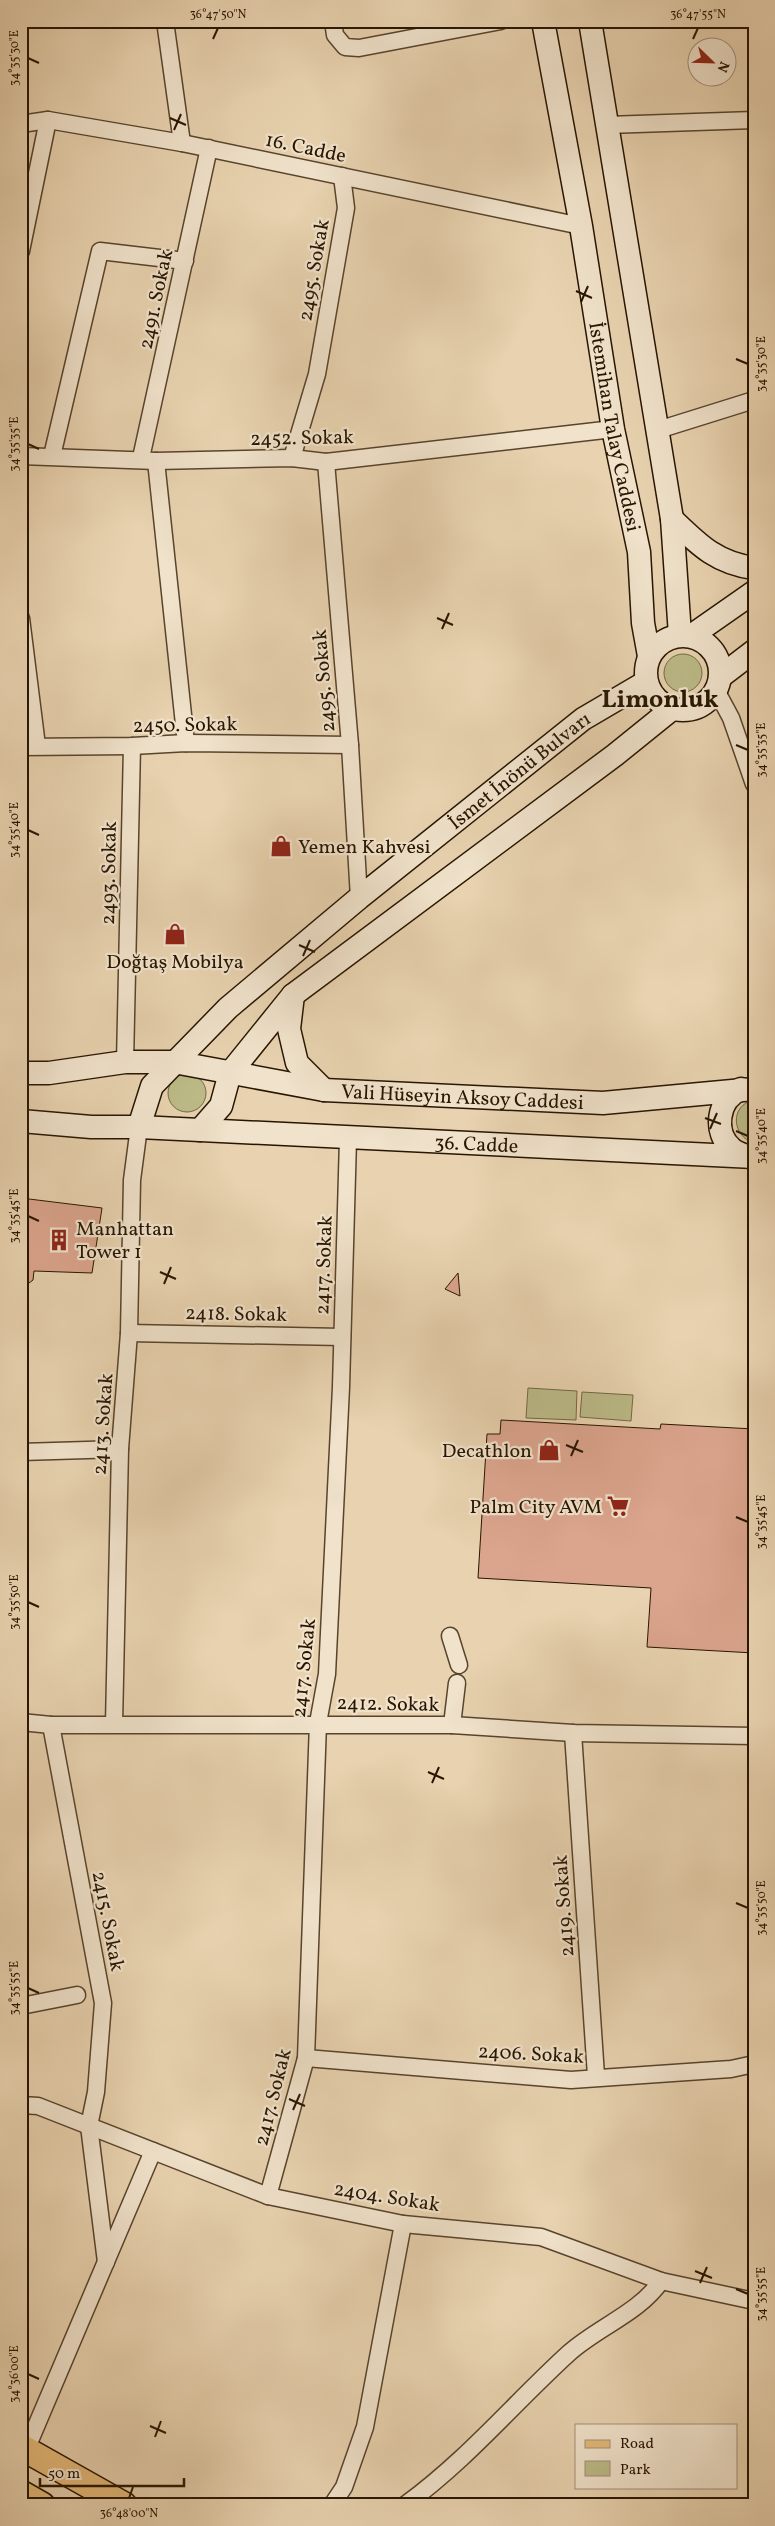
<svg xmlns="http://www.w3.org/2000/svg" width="775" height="2526" viewBox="0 0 775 2526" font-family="Vollkorn,serif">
<rect width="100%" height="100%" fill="#e8d2af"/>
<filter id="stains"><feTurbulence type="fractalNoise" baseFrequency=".004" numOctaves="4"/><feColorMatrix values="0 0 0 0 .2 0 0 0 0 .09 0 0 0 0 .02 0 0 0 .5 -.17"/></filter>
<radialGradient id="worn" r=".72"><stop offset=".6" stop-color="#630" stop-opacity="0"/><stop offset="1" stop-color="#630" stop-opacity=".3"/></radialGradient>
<!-- green -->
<g fill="#bbba87" stroke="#726844">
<circle cx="683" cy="673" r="19"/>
<circle cx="187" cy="1093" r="19"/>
<path d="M754,1100V1143C732,1137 729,1105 754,1100Z"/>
<polygon points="528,1388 577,1391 576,1420 526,1418"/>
<polygon points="582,1392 633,1395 631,1421 580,1417"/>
</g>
<!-- building -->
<g fill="#dba48d" stroke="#281501">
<polygon points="21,1198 102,1208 92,1273 34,1271 33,1280 21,1289"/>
<polygon points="458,1273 460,1296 445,1289"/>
<polygon points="501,1420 660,1429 661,1424 754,1429 754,1653 647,1647 651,1588 478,1578 487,1434 500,1434"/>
</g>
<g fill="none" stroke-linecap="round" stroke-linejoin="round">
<!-- street casing -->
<g stroke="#58442c" stroke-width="19">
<g id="street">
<polyline points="165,21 182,143"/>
<polyline points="333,21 335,35 345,47 359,48 501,21"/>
<polyline points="21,124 48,120 182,143 581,226"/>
<polyline points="607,125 754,120"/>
<polyline points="21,251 48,120"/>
<polyline points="658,430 754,400"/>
<polyline points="21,456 156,461 292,458 326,462 613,429"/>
<polyline points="52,456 100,251 185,261"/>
<polyline points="141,458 209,148"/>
<polyline points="292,458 317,374 346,208 342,176"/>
<polyline points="156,461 186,743"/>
<polyline points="326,462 350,745 359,898"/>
<polyline points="21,618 37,746"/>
<polyline points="716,690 731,718 754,784"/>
<polyline points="21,747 132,746 186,743 350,745"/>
<polyline points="125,1062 132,746"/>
<polyline points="129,1333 342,1337"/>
<polyline points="21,1452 120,1449"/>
<polyline points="450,1636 459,1665"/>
<polyline points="21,1722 51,1725 452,1725 573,1733 754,1736"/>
<polyline points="114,1724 120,1449 129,1333 132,1180 139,1127"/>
<polyline points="51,1725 103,2003 96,2092 89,2126 106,2262"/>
<polyline points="452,1725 457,1683"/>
<polyline points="573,1733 596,2076"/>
<polyline points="21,2006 77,1995"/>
<polyline points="306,2058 571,2080 731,2069 754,2064"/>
<polyline points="21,2105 38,2106 268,2196 403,2224 541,2237 661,2281 754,2301"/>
<polyline points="268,2196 306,2058 318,1723 327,1674 341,1387 348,1139"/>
<polyline points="26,2450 153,2151"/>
<polyline points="332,2505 344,2487 365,2427 403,2224"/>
<path d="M405,2505C468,2459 513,2404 569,2353C598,2327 639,2313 661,2281"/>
</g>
</g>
<!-- secondary casing -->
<g stroke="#281501" stroke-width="25">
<g id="secondary">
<path id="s1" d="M543,21L581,226L613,429L639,552L643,623L649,656"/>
<polyline points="590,21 672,519 680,635"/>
<path d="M672,519C698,544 716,563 754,568"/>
<circle cx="683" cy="673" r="37"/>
<polyline points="691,636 754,592"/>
<polyline points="720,677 754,651"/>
<polyline points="293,995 289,1029 297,1063 324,1090"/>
<path id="s2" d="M21,1073H49L125,1062H174L324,1090L603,1103L754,1089"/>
<path d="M741,1089C717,1099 713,1133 732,1149C737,1153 743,1155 750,1157"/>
<path id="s3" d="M21,1121L91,1127H139L754,1157"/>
<path id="s4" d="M139,1127L152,1086L228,1008L359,898L583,719L646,682"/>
<polyline points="200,1130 221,1106 230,1073 293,995 615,755 672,709"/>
</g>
</g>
<!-- primary casing -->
<g stroke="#281501" stroke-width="28">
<g id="primary">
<polyline points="21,2447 124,2505"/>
<polyline points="21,2493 42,2505"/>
</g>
</g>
<!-- street -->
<use href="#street" stroke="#f0e2cb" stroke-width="16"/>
<!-- secondary -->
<use href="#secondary" stroke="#f0e2cb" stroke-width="22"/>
<!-- primary -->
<use href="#primary" stroke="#e4b978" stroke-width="25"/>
</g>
<!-- ticks -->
<path fill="none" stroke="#281501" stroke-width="2" d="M213,39L218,28M693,39L698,28M28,58L39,63M170,118L186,125M174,130L181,114M576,291L592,298M581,302L588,286M736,359L748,364M28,444L39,449M437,618L453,625M442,629L449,613M736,745L748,750M28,830L39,835M299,945L315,952M303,956L310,940M705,1118L721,1124M710,1129L717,1113M736,1131L748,1136M28,1216L39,1221M160,1272L176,1279M164,1284L171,1267M566,1445L583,1452M571,1456L578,1440M736,1517L748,1522M28,1602L39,1607M428,1772L444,1779M432,1783L439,1767M736,1903L748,1908M28,1988L39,1993M289,2099L305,2106M293,2110L300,2094M695,2271L712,2278M700,2283L707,2267M736,2289L748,2294M28,2374L39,2379M150,2426L166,2433M155,2437L161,2421M129,2498L133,2487"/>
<!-- icons -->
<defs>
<g id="shop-bare" transform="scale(1.725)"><path d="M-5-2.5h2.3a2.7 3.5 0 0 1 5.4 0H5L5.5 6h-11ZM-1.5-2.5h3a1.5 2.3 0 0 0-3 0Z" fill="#8f2418" stroke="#f0e2cb" stroke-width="2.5" paint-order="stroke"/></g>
<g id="building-bare" transform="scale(1.725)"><path d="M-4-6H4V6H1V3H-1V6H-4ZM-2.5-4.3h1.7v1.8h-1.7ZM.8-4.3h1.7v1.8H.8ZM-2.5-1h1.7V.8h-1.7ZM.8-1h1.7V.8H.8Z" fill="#8f2418" stroke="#f0e2cb" stroke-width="2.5" paint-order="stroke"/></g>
<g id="supermarket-bare" transform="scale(1.725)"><path d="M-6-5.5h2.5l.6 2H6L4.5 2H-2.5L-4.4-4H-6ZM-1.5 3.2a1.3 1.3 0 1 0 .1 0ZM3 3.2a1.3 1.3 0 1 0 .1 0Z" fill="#8f2418" stroke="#f0e2cb" stroke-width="2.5" paint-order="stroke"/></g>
</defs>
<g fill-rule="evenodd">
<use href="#shop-bare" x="281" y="846"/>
<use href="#shop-bare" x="175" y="934"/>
<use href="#building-bare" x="59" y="1240"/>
<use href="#shop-bare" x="549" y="1450"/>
<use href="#supermarket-bare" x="618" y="1506"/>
</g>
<g text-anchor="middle" stroke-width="4.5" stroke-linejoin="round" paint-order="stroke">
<!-- street labels -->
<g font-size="20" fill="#281501" stroke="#f0e2cb">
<text transform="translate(306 147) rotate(12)" y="7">16. Cadde</text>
<text transform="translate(313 270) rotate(-80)" y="7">2495. Sokak</text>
<text transform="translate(155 299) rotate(-78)" y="7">2491. Sokak</text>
<text dy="7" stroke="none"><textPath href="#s1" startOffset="412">İstemihan Talay Caddesi</textPath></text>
<text transform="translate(302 437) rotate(-1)" y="7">2452. Sokak</text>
<text transform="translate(323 681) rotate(-95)" y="7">2495. Sokak</text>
<text transform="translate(185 724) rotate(-1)" y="7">2450. Sokak</text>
<text dy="7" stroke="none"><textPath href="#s4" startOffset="528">İsmet İnönü Bulvarı</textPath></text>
<text transform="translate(108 873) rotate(-89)" y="7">2493. Sokak</text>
<text dy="7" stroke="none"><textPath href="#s2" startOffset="445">Vali Hüseyin Aksoy Caddesi</textPath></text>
<text dy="7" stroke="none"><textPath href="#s3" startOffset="456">36. Cadde</textPath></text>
<text transform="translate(323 1265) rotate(-88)" y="7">2417. Sokak</text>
<text transform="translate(236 1313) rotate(1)" y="7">2418. Sokak</text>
<text transform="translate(102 1424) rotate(-86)" y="7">2413. Sokak</text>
<text transform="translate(303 1668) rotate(-84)" y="7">2417. Sokak</text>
<text transform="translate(388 1703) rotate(1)" y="7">2412. Sokak</text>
<text transform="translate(563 1906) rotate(-94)" y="7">2419. Sokak</text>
<text transform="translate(109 1921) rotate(79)" y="7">2415. Sokak</text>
<text transform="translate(531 2053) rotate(3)" y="7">2406. Sokak</text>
<text transform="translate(272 2097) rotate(-76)" y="7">2417. Sokak</text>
<text transform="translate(387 2196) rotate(9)" y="7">2404. Sokak</text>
</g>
<!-- poi labels -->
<g font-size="20" fill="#281501" stroke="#f0e2cb" text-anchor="start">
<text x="298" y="853">Yemen Kahvesi</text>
<text x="175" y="968" text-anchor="middle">Doğtaş Mobilya</text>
<text x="76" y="1235">Manhattan<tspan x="76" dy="23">Tower 1</tspan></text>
<text x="532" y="1457" text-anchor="end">Decathlon</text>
<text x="602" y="1513" text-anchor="end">Palm City AVM</text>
</g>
<!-- district labels -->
<g font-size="25" font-weight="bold" fill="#281501" stroke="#f0e2cb">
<text x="660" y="707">Limonluk</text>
</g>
</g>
<!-- margin -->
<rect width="775" height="2526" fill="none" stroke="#e8d2af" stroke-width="55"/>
<!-- legend -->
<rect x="575" y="2424" width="162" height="65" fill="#f0e2cb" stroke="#a0907a"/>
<rect x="585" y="2440" width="25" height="8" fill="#e4b978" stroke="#a0907a"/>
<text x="620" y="2448" font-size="15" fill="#281501">Road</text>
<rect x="585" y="2461" width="25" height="15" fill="#bbba87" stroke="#a0907a"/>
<text x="620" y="2474" font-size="15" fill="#281501">Park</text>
<!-- north arrow -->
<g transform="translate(712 62) rotate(113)"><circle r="24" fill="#f0e2cb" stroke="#a0907a"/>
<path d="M0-4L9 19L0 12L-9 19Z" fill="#8f2418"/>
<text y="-8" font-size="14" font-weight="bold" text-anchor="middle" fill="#281501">N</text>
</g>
<!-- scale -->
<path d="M40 2478v8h144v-8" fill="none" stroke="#281501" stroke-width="2.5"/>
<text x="48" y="2478" font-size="15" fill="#281501" stroke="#f0e2cb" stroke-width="4" paint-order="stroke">50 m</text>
<rect x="28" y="28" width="720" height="2470" fill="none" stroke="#281501" stroke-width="2"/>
<g font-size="12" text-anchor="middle" fill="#281501">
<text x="218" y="18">36°47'50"N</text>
<text x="698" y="18">36°47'55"N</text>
<text transform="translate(14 58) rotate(-90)" y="4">34°35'30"E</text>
<text transform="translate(761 364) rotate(-90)" y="4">34°35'30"E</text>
<text transform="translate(14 444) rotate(-90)" y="4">34°35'35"E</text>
<text transform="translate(761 750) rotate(-90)" y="4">34°35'35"E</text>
<text transform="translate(14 830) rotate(-90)" y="4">34°35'40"E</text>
<text transform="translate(761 1136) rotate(-90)" y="4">34°35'40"E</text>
<text transform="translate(14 1216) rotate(-90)" y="4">34°35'45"E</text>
<text transform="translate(761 1522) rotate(-90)" y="4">34°35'45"E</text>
<text transform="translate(14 1602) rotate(-90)" y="4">34°35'50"E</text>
<text transform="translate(761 1908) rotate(-90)" y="4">34°35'50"E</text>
<text transform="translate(14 1988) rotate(-90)" y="4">34°35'55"E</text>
<text transform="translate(761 2294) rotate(-90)" y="4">34°35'55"E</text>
<text transform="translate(14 2374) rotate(-90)" y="4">34°36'00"E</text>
<text x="129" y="2517">36°48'00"N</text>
</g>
<rect width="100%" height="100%" filter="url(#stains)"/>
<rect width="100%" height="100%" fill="url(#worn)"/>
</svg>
